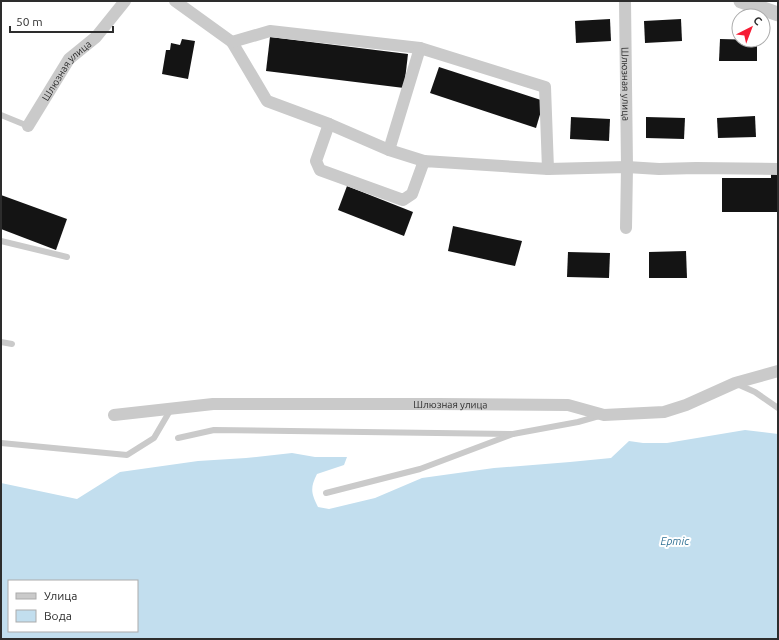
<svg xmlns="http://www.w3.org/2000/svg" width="779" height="640" viewBox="0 0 779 640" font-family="Ubuntu,sans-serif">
<rect width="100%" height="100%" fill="#fff"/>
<!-- water -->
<path fill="#c2deee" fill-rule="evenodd" d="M745,430L778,434V639H1V483L77,499L120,472L198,461L246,458L292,453L315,457H347L344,465L317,474C310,488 311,493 318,507L329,509L375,498L422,478L494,468L570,462L611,458L629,441L643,443H667ZM9,581H137V631H9Z"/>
<!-- building -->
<g fill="#141414">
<polygon points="610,19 611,41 576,43 575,21"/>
<polygon points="681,19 682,41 645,43 644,21"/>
<polygon points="270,37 408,54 404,88 266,71"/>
<polygon points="182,39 195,41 188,79 162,74 166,50 170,50 171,43 180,45"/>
<polygon points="720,39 757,40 757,61 719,61"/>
<polygon points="439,67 544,101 536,128 430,93"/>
<polygon points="755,116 756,137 718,138 717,118"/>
<polygon points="571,117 610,119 609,141 570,139"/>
<polygon points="646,117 685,118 684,139 646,138"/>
<polygon points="771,172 778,172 778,212 722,212 722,178 771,178"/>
<polygon points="347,186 413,212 404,236 338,210"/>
<polygon points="1,195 67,219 56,250 1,229"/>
<polygon points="453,226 522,241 515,266 448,251"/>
<polygon points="686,251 687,278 649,278 649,252"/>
<polygon points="568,252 610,253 609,278 567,277"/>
</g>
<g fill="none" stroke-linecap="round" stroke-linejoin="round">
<!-- service -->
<g stroke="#cacaca" stroke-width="6">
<polyline points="1,115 28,126"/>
<polyline points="1,241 67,257"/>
<polyline points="1,342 12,344"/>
<polyline points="737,384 755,392 778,408"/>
<polyline points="178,438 214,430 513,434"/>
<polyline points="1,443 127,455 154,438 171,409"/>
<polyline points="326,493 420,469 513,434 578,422 599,416"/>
</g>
<!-- minor -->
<g stroke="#cacaca" stroke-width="12">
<polyline points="175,1 232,42 267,101 329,124 316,161 320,170 403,200 412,194 424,161 548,169 627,167 659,169 696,168 778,169"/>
<path id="s1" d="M625,1L627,167L626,228"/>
<polyline points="232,42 270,31 420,48 545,87 548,169"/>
<polyline points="329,124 389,150 424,161"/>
<path id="s2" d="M28,126L69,59L96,37L125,1"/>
<polyline points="389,150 420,48"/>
<path id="s3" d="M114,415L213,404H437L568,405L604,415L664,412L686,405L735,383L778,371"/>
</g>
<!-- tertiary -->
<polyline stroke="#cacaca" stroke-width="15" points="741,1 778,14"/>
</g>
<g text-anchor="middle" stroke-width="4" stroke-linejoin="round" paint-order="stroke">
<!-- street labels -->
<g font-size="10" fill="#2d2d2d" stroke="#fff">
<text dy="4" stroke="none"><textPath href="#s2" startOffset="68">Шлюзная улица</textPath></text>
<text dy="4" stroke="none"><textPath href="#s1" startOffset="83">Шлюзная улица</textPath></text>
<text dy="4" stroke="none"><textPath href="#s3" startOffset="337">Шлюзная улица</textPath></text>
</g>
<!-- water labels -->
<g font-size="11" font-style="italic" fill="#337396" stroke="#fff">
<text x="675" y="545">Ертіс</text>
</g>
</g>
<!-- border -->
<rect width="779" height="640" fill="none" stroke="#2d2d2d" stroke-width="4"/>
<!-- legend -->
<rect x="8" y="580" width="130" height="52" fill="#ffffff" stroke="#ababab"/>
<rect x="16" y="593" width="20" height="6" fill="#cacaca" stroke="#ababab"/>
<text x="44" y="600" font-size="12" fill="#2d2d2d">Улица</text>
<rect x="16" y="610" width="20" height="12" fill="#c2deee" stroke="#ababab"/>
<text x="44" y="620" font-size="12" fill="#2d2d2d">Вода</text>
<!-- north arrow -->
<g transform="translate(751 28) rotate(42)"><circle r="19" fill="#ffffff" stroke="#ababab"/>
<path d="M0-3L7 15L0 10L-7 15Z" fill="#f61c34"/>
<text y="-6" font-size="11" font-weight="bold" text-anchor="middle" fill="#2d2d2d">С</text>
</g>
<!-- scale -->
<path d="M10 26v6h103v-6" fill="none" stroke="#2d2d2d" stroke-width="2"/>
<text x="16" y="26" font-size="12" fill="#2d2d2d" stroke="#ffffff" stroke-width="3" paint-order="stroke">50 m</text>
</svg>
